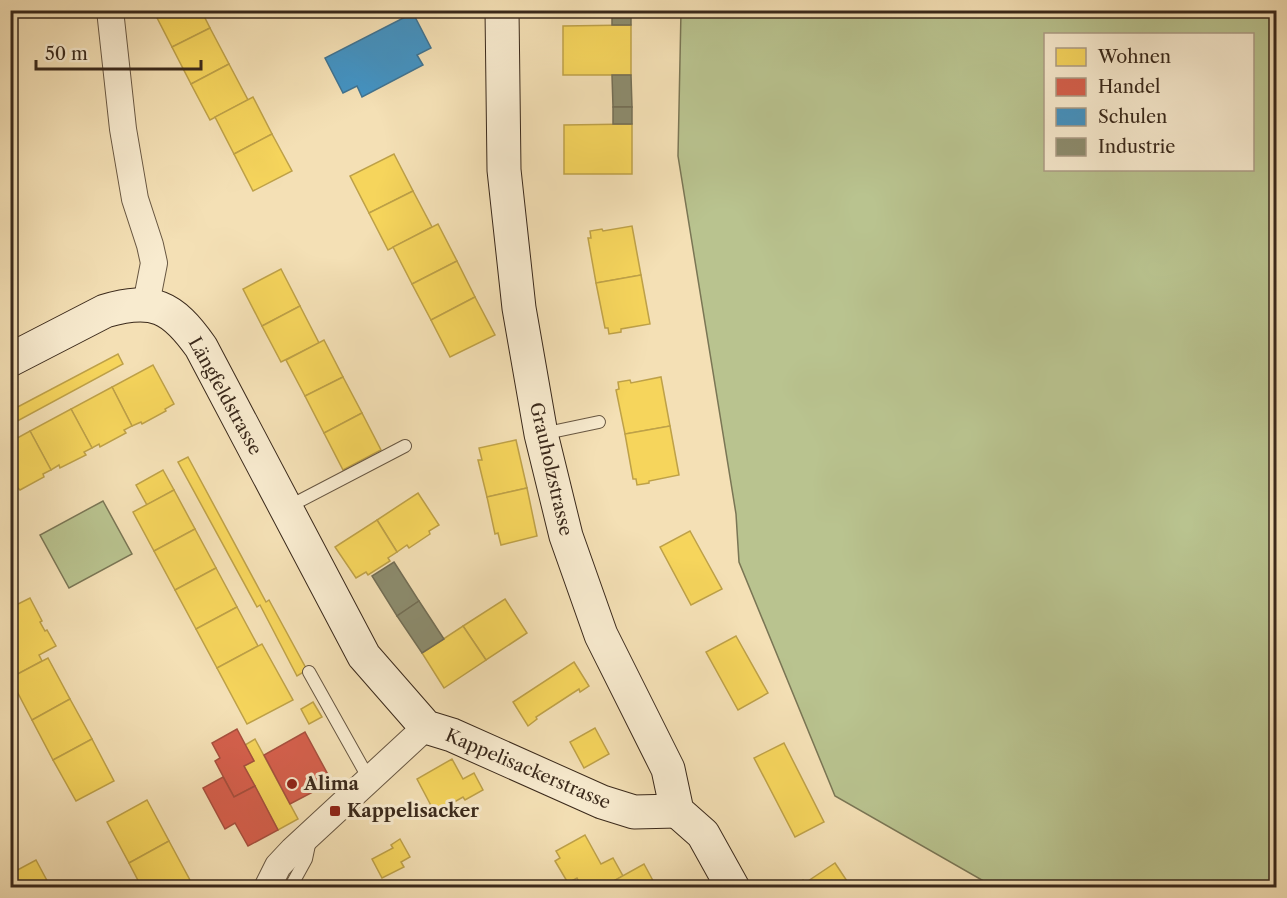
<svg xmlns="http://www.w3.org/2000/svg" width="1287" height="898" viewBox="0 0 1287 898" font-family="'Libre Caslon Text',serif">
<rect width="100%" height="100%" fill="#f4e0b5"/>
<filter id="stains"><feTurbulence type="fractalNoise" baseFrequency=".00333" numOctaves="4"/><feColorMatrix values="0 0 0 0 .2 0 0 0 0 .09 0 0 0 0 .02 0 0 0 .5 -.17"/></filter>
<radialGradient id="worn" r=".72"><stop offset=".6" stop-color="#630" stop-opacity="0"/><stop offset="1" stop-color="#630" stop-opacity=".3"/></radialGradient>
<!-- green -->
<g fill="#b9c38f" stroke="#7a7655" stroke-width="1.5" fill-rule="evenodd">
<path d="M681,11H1276V887H994L835,796L739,562L736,514L678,156ZM1046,34H1252V170H1046Z"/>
<polygon points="103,501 132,554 69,588 40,535"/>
</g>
<!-- homes -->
<g fill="#f6d55c" stroke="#bea148" stroke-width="1.5">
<polygon points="153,10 201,10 210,28 172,47"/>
<polygon points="631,25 631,75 563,75 563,26"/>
<polygon points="210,28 229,64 191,84 172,47"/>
<polygon points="229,64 248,100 210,120 191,84"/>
<polygon points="253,97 272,134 234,154 215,117"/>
<polygon points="632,124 632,174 564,174 564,125"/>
<polygon points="272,134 292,171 253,191 234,154"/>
<polygon points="394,154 413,191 369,213 350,176"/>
<polygon points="413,191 432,227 388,250 369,213"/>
<polygon points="438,224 457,261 412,284 393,247"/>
<polygon points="632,226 641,275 596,283 588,238 591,238 590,231 602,229 603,231"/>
<polygon points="457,261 475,297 431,320 412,284"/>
<polygon points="281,269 300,306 262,326 243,289"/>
<polygon points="641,275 650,324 621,329 621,332 609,334 608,328 605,328 596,283"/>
<polygon points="475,297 495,335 450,357 431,320"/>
<polygon points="300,306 319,343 281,362 262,326"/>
<polygon points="324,340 343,377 305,396 286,360"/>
<polygon points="118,354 123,364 10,425 10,411"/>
<polygon points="153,365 174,404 165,409 166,411 142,424 141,422 132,426 112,387"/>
<polygon points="343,377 362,413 324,433 305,396"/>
<polygon points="661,377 670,426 625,434 616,390 619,389 618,382 630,380 631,383"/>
<polygon points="112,387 132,426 124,430 126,433 100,447 99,444 92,448 71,409"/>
<polygon points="71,409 92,448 84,452 86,455 60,468 59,465 51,470 30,431"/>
<polygon points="362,413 381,450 343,470 324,433"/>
<polygon points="670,426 679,475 649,481 649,483 637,485 636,479 633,479 625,434"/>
<polygon points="30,431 51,470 43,474 44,477 20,490 18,488 10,491 10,442"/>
<polygon points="516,440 527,488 487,497 478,460 482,460 479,448"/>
<polygon points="188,457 266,602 269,600 307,670 297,676 260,605 257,607 178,462"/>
<polygon points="163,470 174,490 147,505 136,485"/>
<polygon points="527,488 537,536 501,545 498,533 495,534 487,497"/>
<polygon points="174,490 195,529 154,551 133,512"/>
<polygon points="418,493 439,525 429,531 430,534 409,548 407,545 397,552 377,520"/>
<polygon points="377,520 397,552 388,558 390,561 368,575 366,572 356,578 335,547"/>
<polygon points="195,529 216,568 175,590 154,551"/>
<polygon points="690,531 722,589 691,605 660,547"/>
<polygon points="216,568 237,607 196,629 175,590"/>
<polygon points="30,598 42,621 40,622 45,631 47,630 56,646 39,655 42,661 14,676 10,669 10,608"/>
<polygon points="505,599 527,633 486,660 463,626"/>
<polygon points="237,607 258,646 217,668 196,629"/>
<polygon points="463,626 486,660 444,688 422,653"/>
<polygon points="736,636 768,693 738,710 706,652"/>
<polygon points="262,644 293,700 247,724 217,668"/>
<polygon points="48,658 70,699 32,720 10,678"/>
<polygon points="574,662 589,686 580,692 579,689 536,717 537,719 528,726 513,702"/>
<polygon points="70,699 92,739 53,760 32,720"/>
<polygon points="313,702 322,717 309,724 301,709"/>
<polygon points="595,728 609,754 584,768 570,742"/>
<polygon points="92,739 114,781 76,801 53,760"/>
<polygon points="255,739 298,819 278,830 244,766 254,761 245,745"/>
<polygon points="784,743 824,822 795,837 754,758"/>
<polygon points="452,759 463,779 474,773 483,790 465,800 463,797 435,813 417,779"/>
<polygon points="147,800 169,841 129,863 107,822"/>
<polygon points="585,835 601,864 613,858 623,876 602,888 582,888 577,878 568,883 555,861 560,858 556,851"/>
<polygon points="400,839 410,857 401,862 404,867 382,878 372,859 393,848 391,845"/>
<polygon points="169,841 191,882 180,888 142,888 129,863"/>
<polygon points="36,860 51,888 10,888 10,874"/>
<polygon points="835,863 847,881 835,888 791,888 803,880 805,883"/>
<polygon points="644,864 657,888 610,888 608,884"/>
</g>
<!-- shops -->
<g fill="#d6604d" stroke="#a7503e" stroke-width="1.5">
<polygon points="237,729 254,761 244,766 255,786 234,797 215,761 220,758 212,743"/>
<polygon points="305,732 332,782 290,804 264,755"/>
<polygon points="223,777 234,797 255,786 278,830 248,846 235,823 225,829 203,788"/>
</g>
<!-- schools -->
<polygon fill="#4393c3" stroke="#407391" stroke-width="1.5" points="413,13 431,48 417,55 423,65 362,97 357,86 343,93 325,58"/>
<!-- industry -->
<g fill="#8c8c6e" stroke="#736e55" stroke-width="1.5">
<rect x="612" y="10" width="19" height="15"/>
<polygon points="612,75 631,75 632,107 613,107"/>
<rect x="613" y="107" width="19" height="17"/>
<polygon points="394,562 419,601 397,616 372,576"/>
<polygon points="419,601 444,639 422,653 397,616"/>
</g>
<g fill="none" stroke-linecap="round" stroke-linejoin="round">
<!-- lane casing -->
<g stroke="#685742" stroke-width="14">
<g id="lane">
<polyline points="542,434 599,422"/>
<polyline points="286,508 405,446"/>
<polyline points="309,672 369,779"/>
<polyline points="290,888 306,859 310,840"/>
</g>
</g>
<!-- street casing -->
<g stroke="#685742" stroke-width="28">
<g id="street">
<polyline points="110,10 123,129 135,199 150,245 154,263 146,304"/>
<polyline points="267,888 278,866 293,850 426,727"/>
</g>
</g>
<!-- secondary casing -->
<g stroke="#3a291b" stroke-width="35">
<g id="secondary">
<polyline points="502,10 504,170 519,308 541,434 566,536 601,635 668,769 677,811 703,834 733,888"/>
<path d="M10,360L105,311C153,297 172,306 201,347L364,656L426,727L452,735L602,802L634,812L677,811"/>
</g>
</g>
<!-- lane -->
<use href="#lane" stroke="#f8ebcf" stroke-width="12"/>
<!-- street -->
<use href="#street" stroke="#f8ebcf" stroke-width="26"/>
<!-- secondary -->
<use href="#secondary" stroke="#f8ebcf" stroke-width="33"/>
</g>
<!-- markers -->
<g fill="#8f2418" stroke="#f8ebcf" stroke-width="2">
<circle cx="292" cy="784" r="6"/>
<rect x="329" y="805" width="12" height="12" rx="3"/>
</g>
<g text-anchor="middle" stroke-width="6" stroke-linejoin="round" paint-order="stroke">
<!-- street labels -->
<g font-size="18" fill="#3a291b" stroke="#f8ebcf">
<text transform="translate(225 396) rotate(61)" y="6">Längfeldstrasse</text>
<text transform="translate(551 469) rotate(77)" y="6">Grauholzstrasse</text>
<text transform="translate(528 769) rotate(23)" y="6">Kappelisackerstrasse</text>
</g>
<!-- poi labels -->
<g font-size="18" font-weight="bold" fill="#3a291b" stroke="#f8ebcf" text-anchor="start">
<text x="304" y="790">Alima</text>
<text x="347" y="817">Kappelisacker</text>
</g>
</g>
<!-- margin -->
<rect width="1287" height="898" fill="none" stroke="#f4e0b5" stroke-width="36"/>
<rect x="12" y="12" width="1263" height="874" fill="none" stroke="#3a291b" stroke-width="3"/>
<rect x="18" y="18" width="1251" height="862" fill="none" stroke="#3a291b" stroke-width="1.5"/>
<!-- legend -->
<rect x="1044" y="33" width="210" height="138" fill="#f8ebcf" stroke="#ac9d87" stroke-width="1.5"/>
<rect x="1056" y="48" width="30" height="18" fill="#f6d55c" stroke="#ac9d87" stroke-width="1.5"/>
<text x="1098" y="63" font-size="18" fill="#3a291b">Wohnen</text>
<rect x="1056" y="78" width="30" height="18" fill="#d6604d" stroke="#ac9d87" stroke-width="1.5"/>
<text x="1098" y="93" font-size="18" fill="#3a291b">Handel</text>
<rect x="1056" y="108" width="30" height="18" fill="#4393c3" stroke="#ac9d87" stroke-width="1.5"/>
<text x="1098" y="123" font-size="18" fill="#3a291b">Schulen</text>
<rect x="1056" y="138" width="30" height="18" fill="#8c8c6e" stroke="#ac9d87" stroke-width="1.5"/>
<text x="1098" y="153" font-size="18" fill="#3a291b">Industrie</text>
<!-- scale -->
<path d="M36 60v9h165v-9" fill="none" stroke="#3a291b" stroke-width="3"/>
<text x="45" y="60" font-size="18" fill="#3a291b" stroke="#f8ebcf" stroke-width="4.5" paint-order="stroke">50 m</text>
<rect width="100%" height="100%" filter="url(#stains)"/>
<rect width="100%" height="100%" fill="url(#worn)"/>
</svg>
